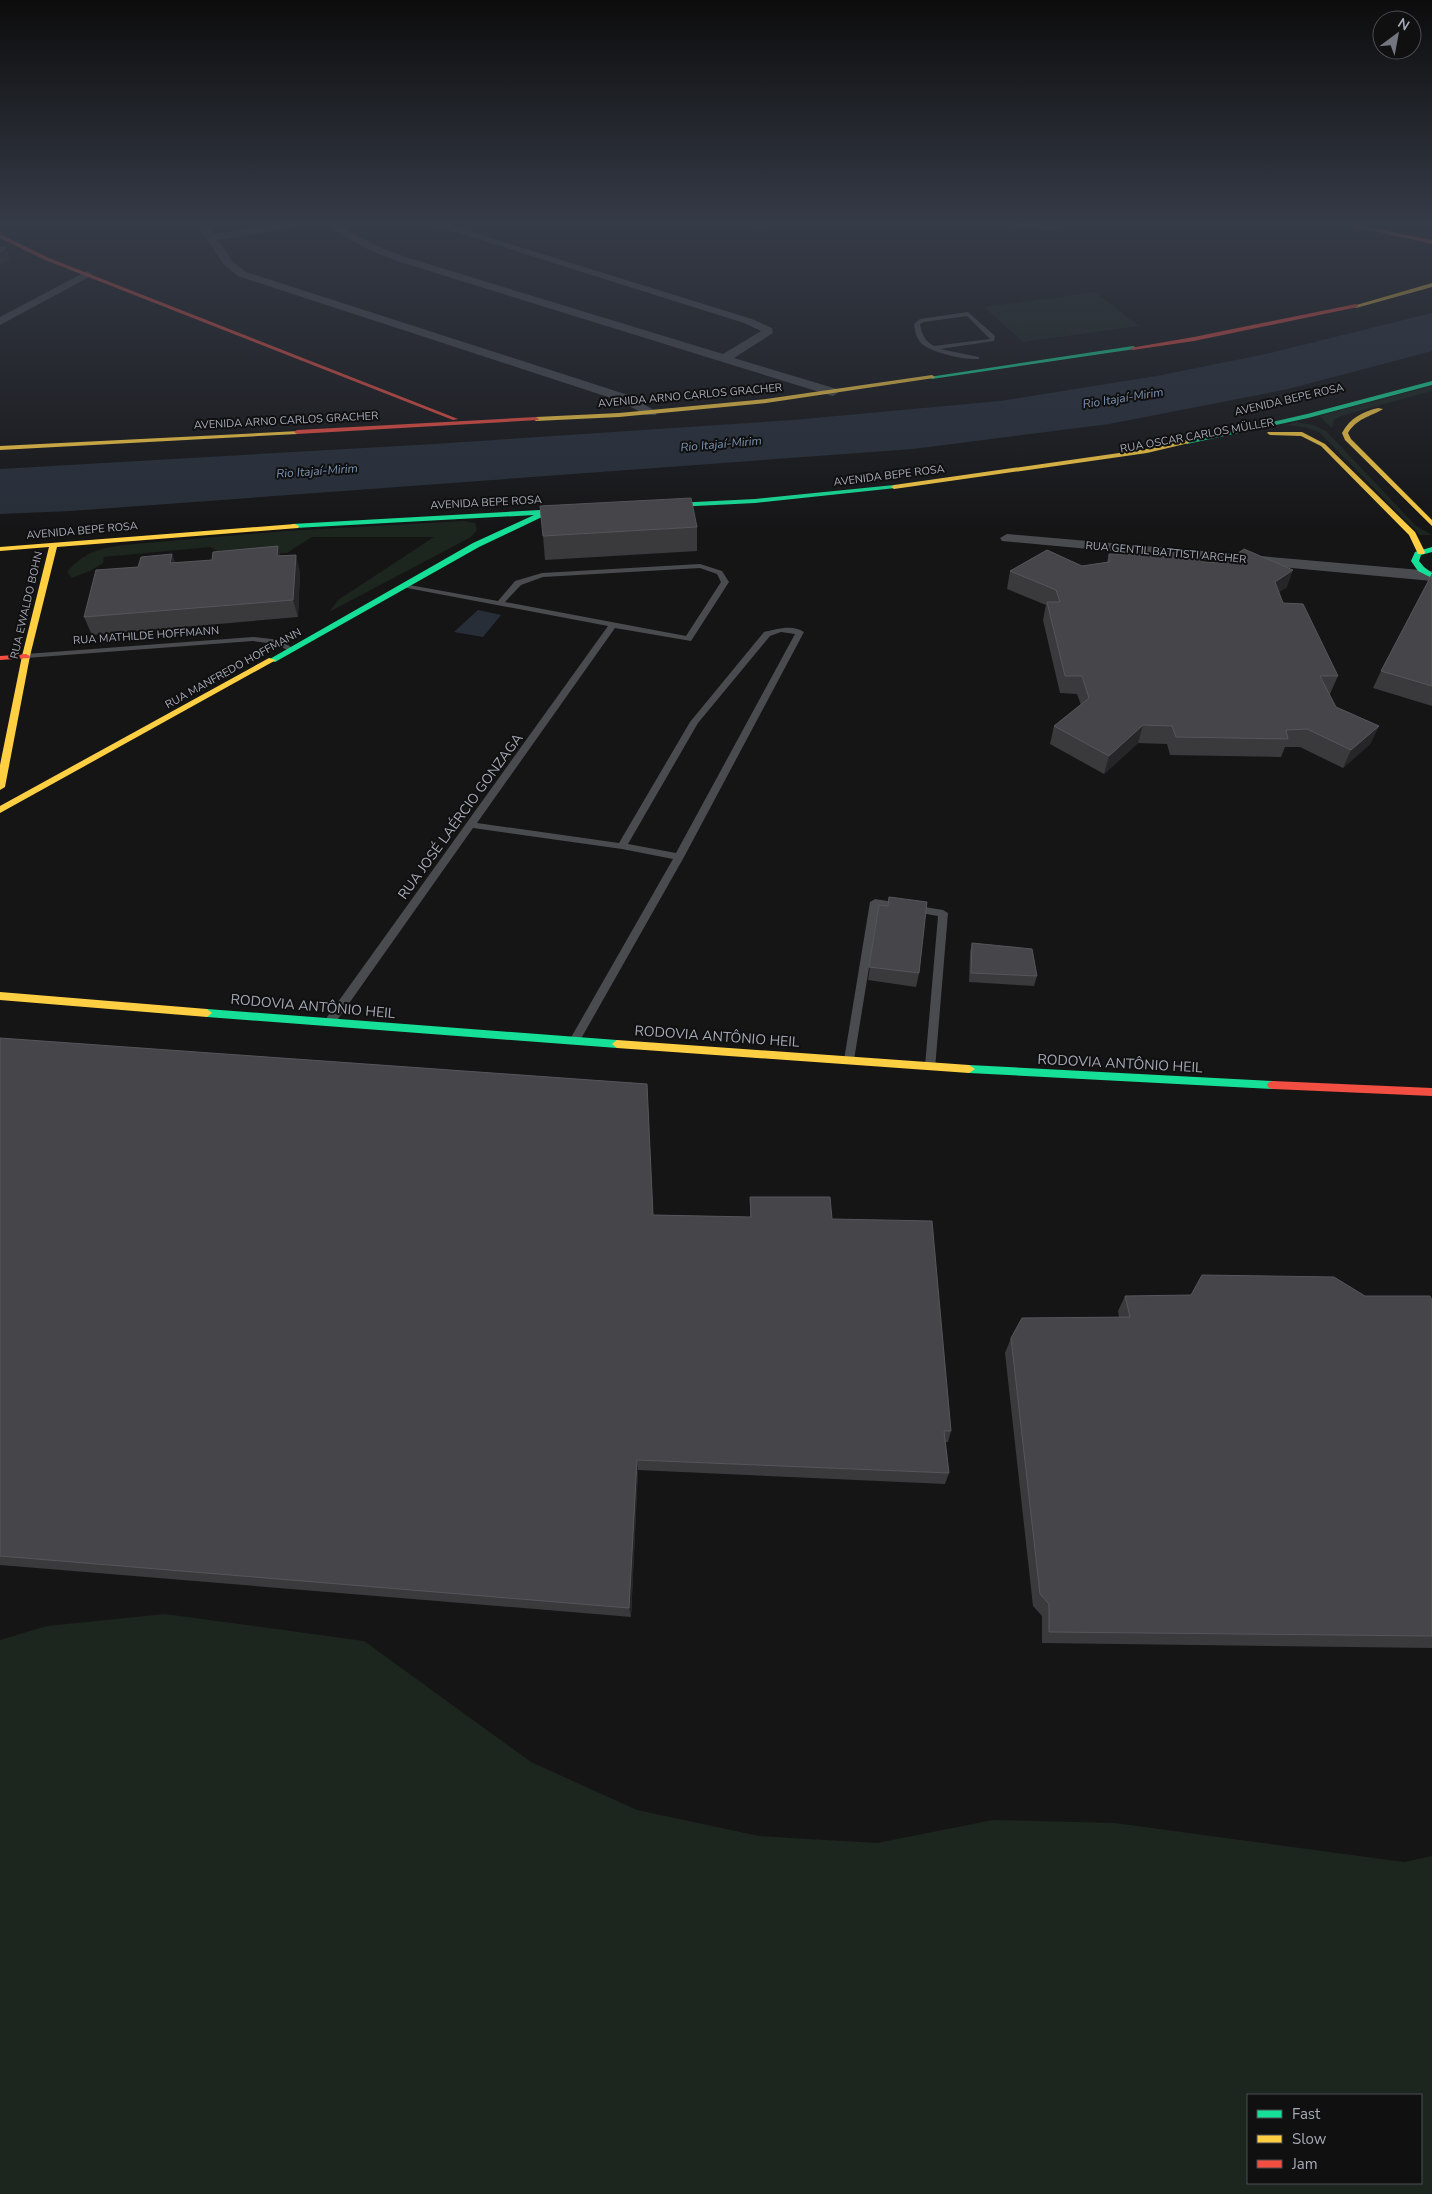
<svg xmlns="http://www.w3.org/2000/svg" width="1432" height="2194" viewBox="0 0 1432 2194" font-family="'Nunito Sans',sans-serif">
<rect width="100%" height="100%" fill="#151516"/>
<!-- green -->
<g fill="#1d251f" fill-rule="evenodd">
<polygon points="1095,292 1139,326 1023,342 984,307"/>
<polygon points="1432,386 1432,391 1341,416 1334,420 1332,428 1319,416"/>
<polygon points="1297,422 1313,425 1326,431 1416,526 1432,535 1420,535 1319,432 1304,427 1285,425"/>
<path d="M464,521L475,523L477,530L471,537L329,612L338,600L434,537H312L287,553L224,555L210,547L104,557L103,563L90,571L72,578L67,572C84,552 98,549 123,545L286,531Z"/>
<path d="M165,1614L364,1641L531,1762L637,1810L759,1836L877,1843L993,1820L1115,1823L1404,1862L1432,1856V2194H0V1640L47,1626ZM1248,2095H1421V2183H1248Z"/>
</g>
<!-- water -->
<g fill="#282e38">
<polygon points="1432,313 1432,351 1288,389 1109,424 913,449 71,511 0,514 0,469 434,444 793,420 1000,401 1157,376 1266,354"/>
<polygon points="478,610 501,615 483,637 454,632"/>
</g>
<g fill="none" stroke-linecap="round" stroke-linejoin="round">
<!-- lane -->
<g fill="#494b4f" fill-rule="evenodd">
<path d="M968,312L995,336L994,341L940,349L979,357V359C964,360 932,353 921,343C916,337 915,331 914,324L920,319ZM967,316L990,339L934,346C925,341 922,335 920,324L924,322Z"/>
<path d="M700,564L722,571L729,582L691,641L615,628L477,823L619,843L690,722L764,632C776,629 793,624 804,632L684,857L578,1044H570L569,1041L673,859L622,849L473,828L333,1026H325L324,1023L325,1020L608,626L407,588L403,586L404,584L498,601L515,581L542,573ZM700,568L717,574L721,582L686,636L505,602L521,585L543,577ZM781,632L795,634L676,853L628,844L698,723L770,636Z"/>
<polygon points="253,637 281,640 295,650 291,652 276,644 253,641 26,658 22,656 26,654"/>
<polygon points="875,899 943,910 948,913 935,1069 931,1070 925,1066 938,916 879,906 854,1060 849,1064 844,1060 870,902"/>
</g>
<!-- street -->
<g fill="#494b4f" fill-rule="evenodd">
<polygon points="197,224 207,224 214,234 278,224 300,224 295,227 218,240 232,261 246,272 628,395 657,412 656,415 646,415 620,401 238,276 224,265"/>
<polygon points="323,224 335,224 377,246 405,257 723,354 761,331 744,323 430,224 445,224 752,319 772,328 773,333 734,358 837,389 839,392 833,396 829,395 397,261 369,250"/>
<polygon points="756,224 767,224 760,229 755,226"/>
<polygon points="1006,224 1063,224 1054,230 1011,227"/>
<polygon points="87,271 92,274 91,276 0,325 0,317"/>
<polygon points="1007,534 1432,571 1432,581 1002,541 1000,538"/>
</g>
<!-- fast -->
<g fill="#16e098" fill-rule="evenodd">
<polygon points="1133,346 1135,347 1135,349 932,379 929,377"/>
<polygon points="1432,381 1432,385 1308,418 1187,444 1184,442 1307,414"/>
<polygon points="894,485 897,487 896,488 755,503 655,508 651,506 655,504 755,499"/>
<polygon points="577,508 580,508 580,512 542,514 542,517 479,547 275,662 268,660 473,543 534,515 295,528 291,526 292,524"/>
<polygon points="1432,547 1432,552 1421,555 1419,561 1424,567 1432,573 1432,578 1418,571 1411,561 1415,552"/>
<polygon points="207,1009 617,1040 622,1044 617,1048 207,1017 202,1013"/>
<polygon points="969,1065 1273,1081 1277,1082 1279,1085 1277,1088 1273,1089 969,1073 963,1069"/>
</g>
<!-- slow -->
<g fill="#ffcf43" fill-rule="evenodd">
<polygon points="1432,283 1432,287 1356,308 1353,306"/>
<polygon points="932,375 935,377 934,378 766,403 619,417 536,421 533,419 536,417 619,413 766,399"/>
<path d="M1378,408L1383,409C1370,417 1357,418 1348,433L1351,439L1432,520V526L1345,440L1342,433C1350,418 1362,412 1378,408Z"/>
<polygon points="299,431 300,432 297,434 0,450 0,446"/>
<polygon points="1268,432 1302,432 1325,444 1415,532 1425,552 1424,554 1418,554 1409,535 1321,446 1301,436 1270,435 1267,433"/>
<polygon points="1187,440 1189,441 1189,443 1147,453 894,489 891,487 894,485 1147,449"/>
<polygon points="295,524 299,526 298,528 57,547 30,656 5,787 0,790 0,765 22,656 49,547 0,551 0,547"/>
<polygon points="269,658 276,660 0,813 0,806"/>
<polygon points="0,992 207,1009 212,1013 207,1017 0,1000"/>
<polygon points="617,1040 969,1065 975,1069 969,1073 617,1048 612,1044"/>
</g>
<!-- jam -->
<g fill="#f24e42" fill-rule="evenodd">
<polygon points="1343,224 1351,224 1432,240 1432,244"/>
<polygon points="0,234 49,258 458,419 453,420 45,260 0,238"/>
<polygon points="1356,304 1358,307 1194,341 1133,350 1130,348 1194,337"/>
<polygon points="536,417 539,419 538,420 297,434 294,432 297,430"/>
<polygon points="26,654 30,656 29,658 0,660 0,656"/>
<polygon points="1273,1081 1432,1088 1432,1096 1273,1089 1269,1088 1267,1085 1269,1082"/>
</g>
</g>
<!-- wall -->
<g fill="#3a3a3d">
<polygon points="697,527 697,551 545,560 543,536"/>
<polygon points="172,554 175,563 281,556 300,572 298,617 92,635 84,617 138,567"/>
<polygon points="1109,554 1203,562 1287,587 1279,592 1283,603 1338,676 1330,694 1329,694 1336,707 1379,726 1370,744 1343,768 1300,747 1285,747 1281,757 1170,755 1167,744 1138,743 1104,774 1050,744 1054,726 1081,705 1077,694 1060,693 1043,620 1046,605 1007,589 1010,571 1082,566 1107,562"/>
<polygon points="1432,574 1432,706 1373,688 1381,671"/>
<polygon points="879,905 919,973 916,987 868,980"/>
<polygon points="972,943 1037,976 1034,986 969,982 970,952"/>
<polygon points="0,1038 653,1215 750,1217 750,1197 832,1219 951,1431 948,1442 945,1442 949,1473 945,1484 638,1470 631,1617 0,1565"/>
<polygon points="1125,1296 1365,1296 1432,1300 1432,1648 1042,1643 1042,1616 1033,1606 1005,1353 1011,1338 1119,1317 1118,1311"/>
</g>
<!-- shaded-wall -->
<g fill="#262628">
<polygon points="6,248 10,260 0,265 0,252"/>
<polygon points="278,546 283,564 277,556"/>
<polygon points="172,554 178,572 170,563"/>
<polygon points="296,555 300,572 298,617 293,600"/>
<polygon points="1293,570 1287,587 1269,599 1275,582"/>
<polygon points="1143,725 1138,743 1104,774 1109,756"/>
<polygon points="1379,726 1370,744 1343,768 1351,750"/>
<polygon points="637,1460 638,1470 631,1617 629,1608"/>
</g>
<!-- building -->
<g fill="#46464a" stroke="#55565b">
<polygon points="0,247 6,248 0,252"/>
<polygon points="691,498 697,527 543,536 540,506"/>
<polygon points="278,546 277,556 296,555 293,600 84,617 96,570 138,567 141,557 172,554 170,563 212,560 213,552"/>
<polygon points="1244,549 1293,570 1275,582 1283,603 1303,604 1338,676 1320,676 1336,707 1379,726 1351,750 1307,729 1286,730 1288,739 1176,737 1172,726 1143,725 1109,756 1054,726 1089,698 1082,676 1065,676 1047,602 1060,602 1056,590 1010,571 1047,550 1082,566 1109,562 1109,554 1201,555 1203,562 1224,563"/>
<polygon points="1432,574 1432,686 1381,671"/>
<polygon points="889,897 927,902 919,973 869,967 879,905 888,906"/>
<polygon points="972,943 1032,949 1037,976 971,973"/>
<polygon points="0,1038 647,1084 653,1215 751,1217 750,1197 830,1197 832,1219 932,1221 951,1431 944,1431 949,1473 637,1460 629,1608 0,1556"/>
<polygon points="1202,1275 1334,1277 1365,1296 1430,1296 1432,1300 1432,1636 1049,1632 1049,1604 1040,1594 1011,1338 1022,1318 1130,1317 1125,1296 1191,1295"/>
</g>
<!-- sky -->
<linearGradient id="sky" x2="0" y2="1"><stop stop-color="#0c0c0c"/><stop offset="0.42" stop-color="#353b47"/><stop offset="1" stop-color="#353b47" stop-opacity="0"/></linearGradient>
<rect width="1432" height="531" fill="url(#sky)"/>
<g text-anchor="middle" stroke-width="4" stroke-linejoin="round" paint-order="stroke">
<!-- far-street labels -->
<g font-size="11" fill="#a6a9b7" stroke="#101011">
<text transform="translate(690 395) rotate(-5)" y="4">AVENIDA ARNO CARLOS GRACHER</text>
<text transform="translate(1289 399) rotate(-13)" y="4">AVENIDA BEPE ROSA</text>
<text transform="translate(286 420) rotate(-3)" y="4">AVENIDA ARNO CARLOS GRACHER</text>
<text transform="translate(1197 435) rotate(-10)" y="4">RUA OSCAR CARLOS MÜLLER</text>
<text transform="translate(889 475) rotate(-7)" y="4">AVENIDA BEPE ROSA</text>
<text transform="translate(486 502) rotate(-3)" y="4">AVENIDA BEPE ROSA</text>
<text transform="translate(82 530) rotate(-5)" y="4">AVENIDA BEPE ROSA</text>
<text transform="translate(1166 552) rotate(5)" y="4">RUA GENTIL BATTISTI ARCHER</text>
<text transform="translate(26 605) rotate(-77)" y="4">RUA EWALDO BOHN</text>
<text transform="translate(146 635) rotate(-4)" y="4">RUA MATHILDE HOFFMANN</text>
<text transform="translate(233 668) rotate(-29)" y="4">RUA MANFREDO HOFFMANN</text>
</g>
<!-- far-water labels -->
<g font-size="12" font-style="italic" fill="#7c93b3" stroke="#101011">
<text transform="translate(1123 398) rotate(-9)" y="4">Rio Itajaí-Mirim</text>
<text transform="translate(721 444) rotate(-5)" y="4">Rio Itajaí-Mirim</text>
<text transform="translate(317 471) rotate(-4)" y="4">Rio Itajaí-Mirim</text>
</g>
<!-- street labels -->
<g font-size="14" fill="#a6a9b7" stroke="#101011">
<text transform="translate(460 816) rotate(-54)" y="5">RUA JOSÉ LAÉRCIO GONZAGA</text>
<text transform="translate(313 1006) rotate(5)" y="5">RODOVIA ANTÔNIO HEIL</text>
<text transform="translate(717 1036) rotate(4)" y="5">RODOVIA ANTÔNIO HEIL</text>
<text transform="translate(1120 1063) rotate(3)" y="5">RODOVIA ANTÔNIO HEIL</text>
</g>
</g>
<!-- legend -->
<rect x="1247" y="2094" width="175" height="90" fill="#101011" stroke="#4c4d53"/>
<rect x="1257" y="2110" width="25" height="8" fill="#16e098" stroke="#4c4d53"/>
<text x="1292" y="2119" font-size="15" fill="#a6a9b7">Fast</text>
<rect x="1257" y="2135" width="25" height="8" fill="#ffcf43" stroke="#4c4d53"/>
<text x="1292" y="2144" font-size="15" fill="#a6a9b7">Slow</text>
<rect x="1257" y="2160" width="25" height="8" fill="#f24e42" stroke="#4c4d53"/>
<text x="1292" y="2169" font-size="15" fill="#a6a9b7">Jam</text>
<!-- north arrow -->
<g transform="translate(1397 35) rotate(32)"><circle r="24" fill="#101011" stroke="#4c4d53"/>
<path d="M0-4L9 19L0 12L-9 19Z" fill="#73757f"/>
<text y="-8" font-size="14" font-weight="bold" text-anchor="middle" fill="#a6a9b7">N</text>
</g>
</svg>
